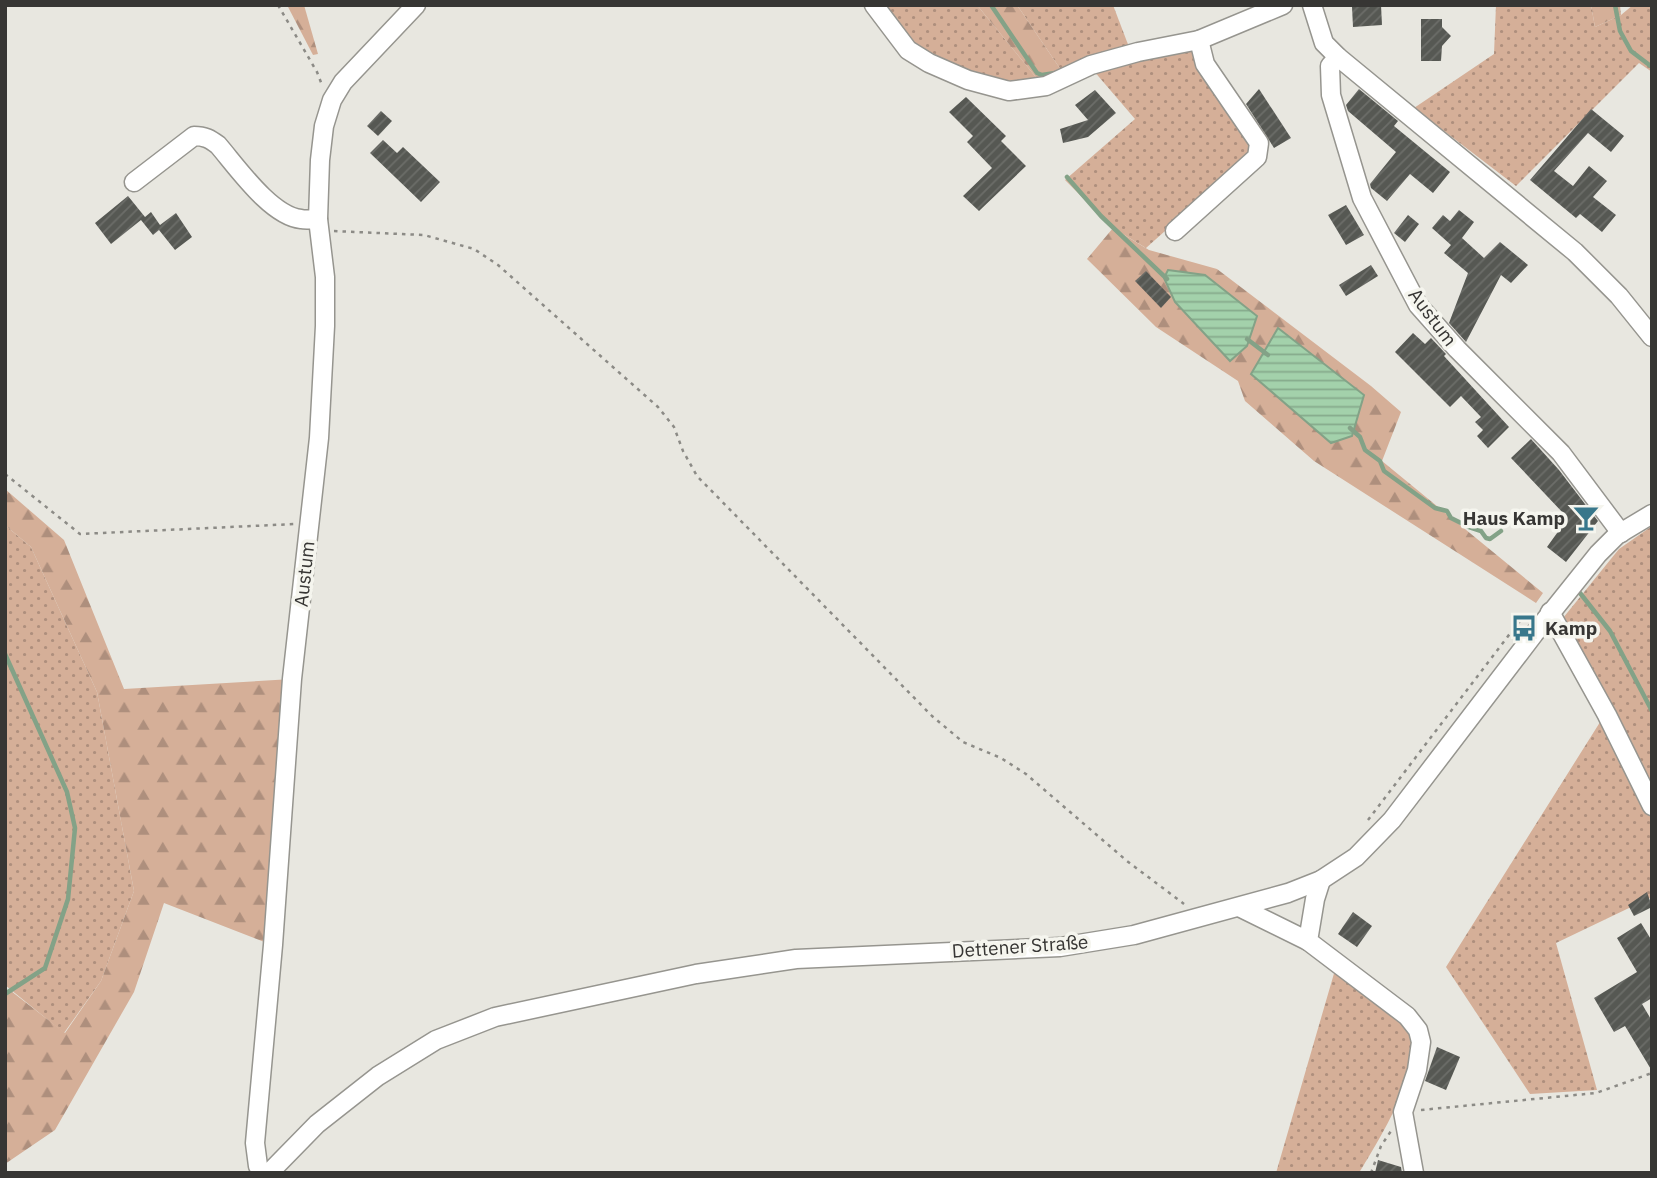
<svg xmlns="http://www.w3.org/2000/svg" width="1657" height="1178" viewBox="0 0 1657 1178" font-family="'IBM Plex Sans',sans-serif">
<defs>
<pattern id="grass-dots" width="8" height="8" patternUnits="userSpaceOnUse" patternTransform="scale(1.75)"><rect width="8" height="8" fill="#d5af98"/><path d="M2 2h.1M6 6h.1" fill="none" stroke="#ae8f7d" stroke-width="1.8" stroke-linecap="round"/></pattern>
<pattern id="forest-firs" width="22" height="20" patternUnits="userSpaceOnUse" patternTransform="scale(1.75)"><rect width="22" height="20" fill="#d5af98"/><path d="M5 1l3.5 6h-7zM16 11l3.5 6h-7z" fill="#ae8f7d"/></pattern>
<pattern id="water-rules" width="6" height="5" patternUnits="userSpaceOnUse" patternTransform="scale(1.75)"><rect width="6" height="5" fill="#a3d1ab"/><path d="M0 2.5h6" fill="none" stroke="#86aa8c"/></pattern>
<pattern id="building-hatch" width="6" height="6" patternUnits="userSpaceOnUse" patternTransform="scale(1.75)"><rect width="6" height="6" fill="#565853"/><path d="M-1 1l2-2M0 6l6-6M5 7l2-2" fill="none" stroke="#6c6d69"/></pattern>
</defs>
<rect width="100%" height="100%" fill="#e8e7e0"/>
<!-- grass -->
<g fill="url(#grass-dots)">
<polygon points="881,5 977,5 1039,81 1007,85 971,77 912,46"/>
<polygon points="1017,5 1113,5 1129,47 1063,73"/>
<polygon points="1496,5 1591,5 1595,27 1621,15 1633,5 1652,5 1652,72 1639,63 1516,186 1414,108 1494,54"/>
<polygon points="1193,47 1251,139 1250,155 1146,248 1113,228 1065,180 1135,119 1093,70"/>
<polygon points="5,525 31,547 97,692 134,891 101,981 64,1033 5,985"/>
<polygon points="1652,526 1652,795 1563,618 1619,549"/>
<polygon points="1602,719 1652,819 1652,897 1556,943 1597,1090 1530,1094 1446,967"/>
<path d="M1335,970C1355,985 1396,1010 1410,1030C1429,1060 1376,1145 1359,1173H1276Z"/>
</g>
<!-- forest -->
<g fill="url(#forest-firs)">
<polygon points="287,5 304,5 318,54 313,55"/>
<polygon points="977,5 1017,5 1063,73 1039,81"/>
<polygon points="1591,5 1620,5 1621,15 1595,27"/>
<polygon points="1113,228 1149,250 1217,269 1371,386 1401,412 1382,461 1543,593 1536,603 1314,461 1245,401 1238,381 1156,327 1087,259"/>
<polygon points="5,489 64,540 124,689 292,679 267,943 164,903 134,992 55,1130 5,1164 5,994 11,991 65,1033 101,981 134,891 97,692 31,547 5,525"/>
</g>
<!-- water -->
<g fill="url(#water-rules)" stroke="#83a287" stroke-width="2">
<polygon points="1168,270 1205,275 1257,316 1247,346 1230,361 1175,302 1164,278"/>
<polygon points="1278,328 1364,395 1352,436 1331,443 1251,374"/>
</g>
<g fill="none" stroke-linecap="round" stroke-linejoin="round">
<!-- stream -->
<g stroke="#83a287" stroke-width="4.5">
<polyline points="991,5 1037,73 1042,75 1055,73"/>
<polyline points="1615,5 1620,31 1631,51 1652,67"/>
<polyline points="1067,177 1101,216 1167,279"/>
<polyline points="1247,339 1268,355"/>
<polyline points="1350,428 1360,437 1365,450 1380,461 1384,471 1435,508 1447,511 1451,518 1469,527 1481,531 1486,538 1490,539 1501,531"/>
<polyline points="1580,593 1610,631 1652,711"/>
<polyline points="5,654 67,792 75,828 68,899 45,968 5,994"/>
</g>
</g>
<!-- building -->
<g fill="url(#building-hatch)">
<polygon points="1381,5 1382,25 1353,27 1352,7"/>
<polygon points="1421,19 1442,19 1442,27 1451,36 1442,46 1441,61 1421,61"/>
<polygon points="1259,89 1291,138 1274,148 1246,104"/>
<polygon points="1359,89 1398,121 1394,126 1450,172 1433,193 1410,174 1387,201 1371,188 1370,184 1396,152 1348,111 1346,105"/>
<polygon points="1095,90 1116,113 1088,137 1063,143 1060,129 1088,120 1075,105"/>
<polygon points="966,97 1006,136 1001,141 1026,166 979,211 963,196 992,168 967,142 973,136 949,112"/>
<polygon points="1591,109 1624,136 1611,152 1588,133 1554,171 1573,186 1589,166 1607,181 1593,197 1616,215 1602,232 1580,214 1576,218 1530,180"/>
<polygon points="381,111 392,121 378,136 367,126"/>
<polygon points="383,140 397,153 403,147 440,182 421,202 370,153"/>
<polygon points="128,196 145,217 151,212 160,225 176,213 192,237 175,250 159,230 153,235 141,220 111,244 95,223"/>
<polygon points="1346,205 1364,235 1346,245 1328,215"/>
<polygon points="1459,210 1474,222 1462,238 1484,258 1500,242 1528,265 1511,283 1501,275 1466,342 1449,323 1468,273 1444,253 1451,245 1432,228 1443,215 1450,221"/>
<polygon points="1408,215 1419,224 1405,242 1394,233"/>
<polygon points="1371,265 1378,276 1346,296 1339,285"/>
<polygon points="1146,271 1171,297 1161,308 1135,281"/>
<polygon points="1413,333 1425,344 1431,338 1446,354 1444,356 1509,427 1488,448 1477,436 1483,430 1475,422 1481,417 1461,396 1450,407 1395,352"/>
<polygon points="1531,439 1559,470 1598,521 1566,562 1547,547 1562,526 1557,522 1564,514 1511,458"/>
<polygon points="1647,892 1652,907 1634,916 1628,905"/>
<polygon points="1353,912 1372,926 1357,947 1338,934"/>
<polygon points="1641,923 1652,941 1652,998 1642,1004 1652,1021 1652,1071 1625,1026 1614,1032 1594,998 1637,972 1617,938"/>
<polygon points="1437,1047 1460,1057 1446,1090 1425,1081"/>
<polygon points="1378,1160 1401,1167 1402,1173 1375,1173"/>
</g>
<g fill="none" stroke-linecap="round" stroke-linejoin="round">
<!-- minor casing -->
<g stroke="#96958f" stroke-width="21">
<g id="minor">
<polyline points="874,5 908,50 929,63 968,80 1009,91 1046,86 1091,65 1138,52 1199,40 1283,5"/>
<polyline points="1312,5 1324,43 1338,57 1575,252 1619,296 1652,337"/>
<polyline points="1338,57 1330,66 1331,95 1362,198 1418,305 1457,349 1561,453 1621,533"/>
<path d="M134,182L194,136C205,136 210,139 218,145C237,167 271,216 301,219C306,220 313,219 318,219"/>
<polyline points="1175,231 1257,157 1259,143 1205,64 1199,40"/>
<polyline points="1550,612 1607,715 1652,806"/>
<polyline points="1321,880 1315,899 1308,941 1407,1016 1418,1030 1421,1042 1417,1070 1403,1112 1414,1173"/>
<polyline points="1241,908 1308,941"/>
<polyline points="263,1173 258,1166 255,1143 273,945 292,679 319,438 325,326 325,277 318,219 320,160 324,126 332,100 343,82 416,5"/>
<polyline points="269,1173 317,1124 378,1076 436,1040 495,1017 696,974 796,959 1060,947 1134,935 1288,893 1321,880 1356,857 1392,820 1534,634 1598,554 1617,535 1652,514"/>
</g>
</g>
<!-- path -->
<g stroke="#8c8b86" stroke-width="2.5" stroke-dasharray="3.5 5" stroke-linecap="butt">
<polyline points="278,5 317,72 322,85"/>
<polyline points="334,231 424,235 474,249 498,265 658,407 674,427 683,451 697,476 932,716 963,742 1001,758 1026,774 1127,861 1184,904"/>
<polyline points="5,474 80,534 295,524"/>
<polyline points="1368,820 1518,623 1524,618"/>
<polyline points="1421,1110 1596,1093 1652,1073"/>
<polyline points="1371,1173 1381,1146 1391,1131"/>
</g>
<!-- minor -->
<use href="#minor" stroke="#fff" stroke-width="18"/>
</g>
<!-- icons -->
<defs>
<g id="bar-bare" transform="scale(2.1)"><path d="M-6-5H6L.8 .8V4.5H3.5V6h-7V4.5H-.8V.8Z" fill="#38778b" stroke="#f5f5ee" stroke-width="2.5" paint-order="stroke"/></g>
<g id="bus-bare" transform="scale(2.1)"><path d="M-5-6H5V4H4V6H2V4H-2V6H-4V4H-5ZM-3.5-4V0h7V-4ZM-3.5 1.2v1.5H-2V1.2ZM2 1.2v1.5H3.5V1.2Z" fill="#38778b" stroke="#f5f5ee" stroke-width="2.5" paint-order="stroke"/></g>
</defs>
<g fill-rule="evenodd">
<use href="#bar-bare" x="1586" y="518"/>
<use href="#bus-bare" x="1524" y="628"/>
</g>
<g text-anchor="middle" stroke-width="7" stroke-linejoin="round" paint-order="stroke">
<!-- street labels -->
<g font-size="19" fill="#373634" stroke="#f5f5ee">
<text transform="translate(1433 317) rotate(53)" y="7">Austum</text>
<text transform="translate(304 574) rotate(-84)" y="7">Austum</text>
<text transform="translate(1020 946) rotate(-4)" y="7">Dettener Straße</text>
</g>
<!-- poi labels -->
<g font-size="19" font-weight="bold" fill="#373634" stroke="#f5f5ee" text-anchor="end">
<text x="1565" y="525">Haus Kamp</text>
<text x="1545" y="635" text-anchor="start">Kamp</text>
</g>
</g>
<!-- border -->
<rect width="1657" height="1178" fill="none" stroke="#373634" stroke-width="14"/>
</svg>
